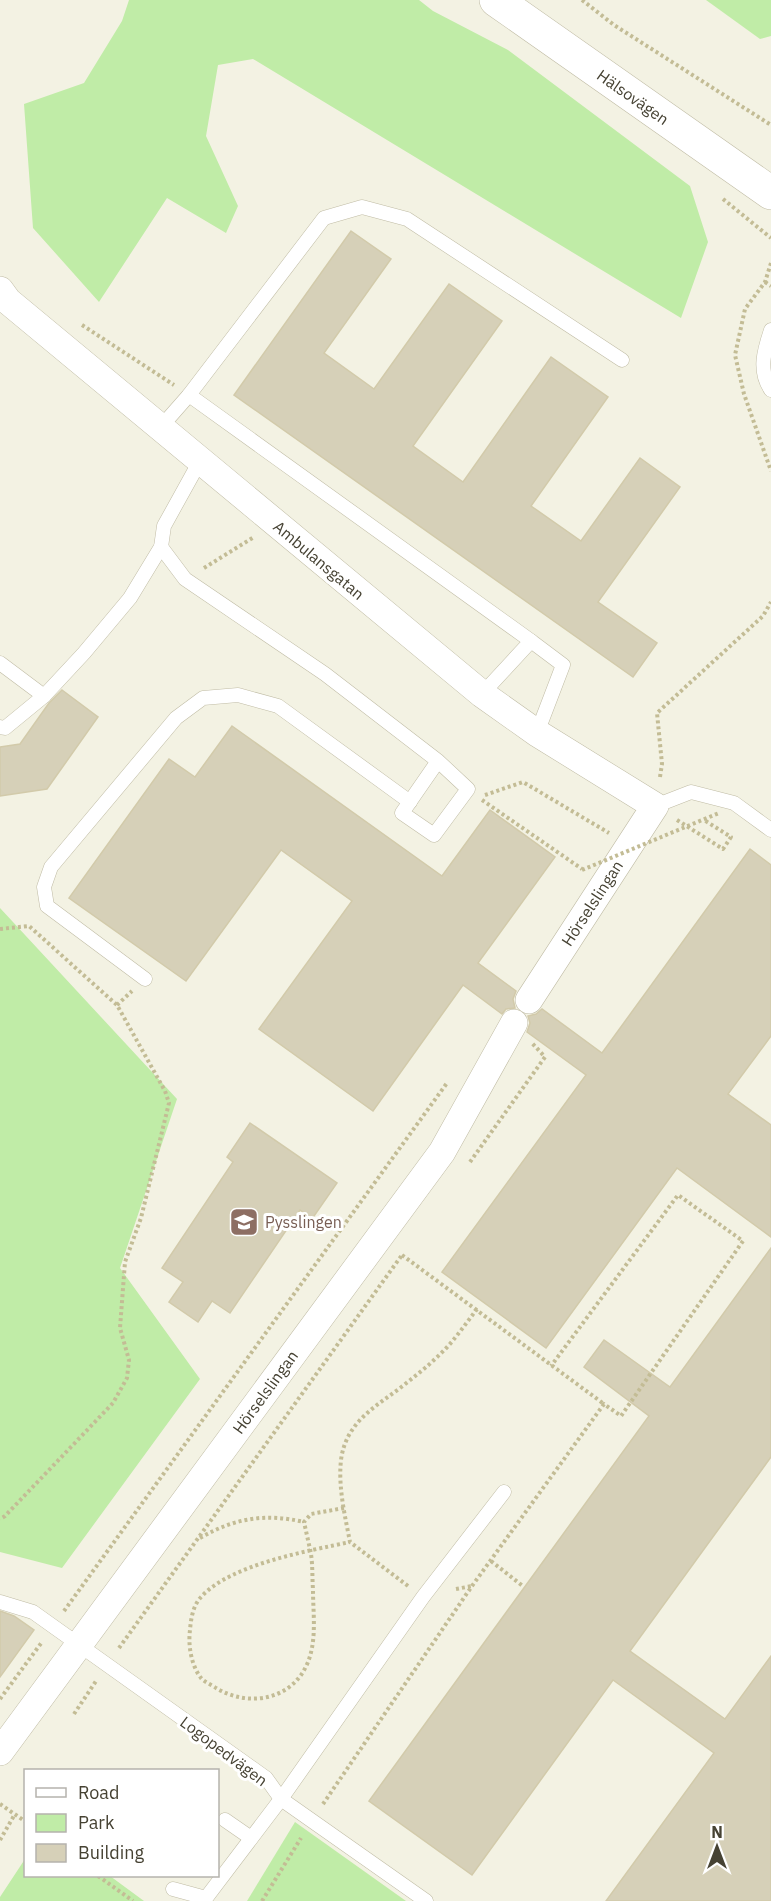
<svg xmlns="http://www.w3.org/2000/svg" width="771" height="1901" viewBox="0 0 771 1901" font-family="'IBM Plex Sans',sans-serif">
<rect width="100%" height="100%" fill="#f3f2e3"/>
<!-- green -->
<g fill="#c0eca7">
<polygon points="129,0 419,0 433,11 508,50 690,186 708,242 681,318 253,59 218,65 206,136 238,206 226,233 167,198 99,302 33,228 24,104 84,83 122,21"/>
<polygon points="706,0 771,0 771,36 760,39"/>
<polygon points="0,908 177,1099 120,1268 200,1379 62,1568 0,1552"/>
<polygon points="295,1822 406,1901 247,1901"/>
<polygon points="25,1859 26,1876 110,1876 144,1901 0,1901 0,1897"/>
</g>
<!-- building -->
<g fill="#d6d0b8" stroke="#d2caaa" stroke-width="1.5">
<polygon points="351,231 391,259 324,353 374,389 449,284 502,321 413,446 463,482 551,357 608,397 531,506 581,541 640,458 680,487 598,602 657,643 633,677 234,395"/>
<polygon points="62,690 98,717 47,789 0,796 0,747 20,744 49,703"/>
<polygon points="232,726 442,876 490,810 555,857 478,963 516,991 513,999 515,1008 506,1009 502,1014 463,985 373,1111 259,1029 352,901 281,850 186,981 69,898 169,759 195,777"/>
<polygon points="750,849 771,865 771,1036 728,1094 771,1125 771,1237 677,1168 546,1348 442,1272 586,1075 527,1032 530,1023 528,1016 536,1014 542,1009 602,1053"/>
<polygon points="250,1123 337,1183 312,1219 300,1210 230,1313 212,1301 198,1322 169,1302 183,1282 162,1268 233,1162 227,1157"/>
<polygon points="771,1248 771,1457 630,1651 725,1719 771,1656 771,1901 606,1901 714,1753 613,1680 472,1875 369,1801 649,1416 584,1367 604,1340 670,1387"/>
<polygon points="0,1611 14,1616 34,1630 0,1677"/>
</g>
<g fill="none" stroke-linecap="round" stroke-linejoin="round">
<!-- service casing -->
<g stroke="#c0bca5" stroke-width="15">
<g id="service">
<path d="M771,330C764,351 758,371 771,390"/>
<polyline points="189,395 324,218 362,207 407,219 622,360"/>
<polyline points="160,428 189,395 531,641 482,694"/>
<polyline points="161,547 185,579 325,674 438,761 468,789 434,835 402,813 438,761"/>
<polyline points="531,641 563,665 537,733"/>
<polyline points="0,663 44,696"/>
<polyline points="0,727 5,728 44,696 84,653 130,598 161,547 164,526 200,461"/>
<polyline points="655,806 691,792 734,803 771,830"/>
<polyline points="145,979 47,906 44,887 51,867 176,718 203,698 238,695 278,706 410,802"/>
<polyline points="0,1602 33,1612 266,1778 281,1799 426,1901"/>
<polyline points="225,1820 251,1838"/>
<polyline points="173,1889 206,1898 281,1799 423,1597 504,1492"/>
</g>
</g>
<!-- minor casing -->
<g stroke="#c0bca5" stroke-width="28">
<g id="minor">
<polyline points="0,290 8,301 482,694 537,733 655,806 529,1000"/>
<polyline points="0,1752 442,1152 514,1023"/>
</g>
</g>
<!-- tertiary casing -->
<g stroke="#c0bca5" stroke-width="34">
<polyline id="tertiary" points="496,0 771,193"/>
</g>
<!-- path -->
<g stroke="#c3bc95" stroke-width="4" stroke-dasharray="3 3" stroke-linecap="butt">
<polyline points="582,0 614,25 771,125"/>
<polyline points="723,199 771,238"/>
<polyline points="771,263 765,282 745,309 735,355 744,394 771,471"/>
<polyline points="765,282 771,286"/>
<polyline points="82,325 174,385"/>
<polyline points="204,568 254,537"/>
<polyline points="660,777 662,764 657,713 763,616 771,602"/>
<polyline points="485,795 523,782 609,833"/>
<polyline points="482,800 582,869"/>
<polyline points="677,820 723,849 731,837 704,820"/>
<polyline points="0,929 29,926 117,1005 165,1091 169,1103 141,1218 125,1262 120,1328 129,1360 127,1378 113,1403 5,1516 0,1519"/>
<polyline points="117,1005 132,991"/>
<polyline points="470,1162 545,1057 532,1043"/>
<polyline points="402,1255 604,1404"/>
<path d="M344,1508L311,1514L304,1522C306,1531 308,1540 310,1549C313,1562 312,1576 313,1590C313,1613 317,1639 308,1662C293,1700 249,1708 216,1688C212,1685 204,1682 201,1678C191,1665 188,1645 190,1630C191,1618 193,1605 202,1596C232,1564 308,1551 350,1542"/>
<path d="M200,1538C235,1518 265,1513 304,1522"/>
<polyline points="491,1561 524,1587"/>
<path d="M408,1586L350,1542C345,1516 338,1487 341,1460C346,1421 377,1406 404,1385C415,1376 426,1368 436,1358C452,1344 464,1326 477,1309"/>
<polyline points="456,1589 472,1586"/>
<polyline points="64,1611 447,1083"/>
<polyline points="119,1648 402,1255"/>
<polyline points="0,1699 42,1642"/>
<polyline points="74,1714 96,1681"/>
<polyline points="0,1804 26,1822"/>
<polyline points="323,1804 472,1586 604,1404 621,1416 743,1241 678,1195 551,1366"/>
<polyline points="0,1840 15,1814"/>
<polyline points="98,1876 133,1901"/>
<polyline points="262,1901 301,1838"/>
</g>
<!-- service -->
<use href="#service" stroke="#fff" stroke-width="14"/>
<!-- minor -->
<use href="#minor" stroke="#fff" stroke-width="27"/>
<!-- tertiary -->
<use href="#tertiary" stroke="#fff" stroke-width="33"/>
<!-- path-bridge -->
<polyline stroke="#c3bc95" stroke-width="4" stroke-dasharray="3 3" stroke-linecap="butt" points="582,870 719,813"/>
</g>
<!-- icons -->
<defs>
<g id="school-square" transform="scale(1.5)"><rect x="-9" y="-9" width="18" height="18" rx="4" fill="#8d6e63" stroke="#fff"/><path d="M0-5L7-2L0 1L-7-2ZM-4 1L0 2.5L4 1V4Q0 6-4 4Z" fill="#fff"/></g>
</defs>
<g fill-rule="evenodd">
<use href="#school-square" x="244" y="1222"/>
</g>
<g text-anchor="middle" stroke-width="6" stroke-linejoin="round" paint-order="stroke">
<!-- street labels -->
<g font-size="16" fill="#464233" stroke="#fff">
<text transform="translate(633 97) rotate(35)" y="6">Hälsovägen</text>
<text transform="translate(319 560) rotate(40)" y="6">Ambulansgatan</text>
<text transform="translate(592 903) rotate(-57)" y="6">Hörselslingan</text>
<text transform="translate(265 1392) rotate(-54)" y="6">Hörselslingan</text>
<text transform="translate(224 1751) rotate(37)" y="6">Logopedvägen</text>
</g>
<!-- education labels -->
<g font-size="16" fill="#785e54" stroke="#fff" text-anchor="start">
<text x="265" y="1228">Pysslingen</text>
</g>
</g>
<!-- legend -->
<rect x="24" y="1769" width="195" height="108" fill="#ffffff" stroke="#b5b3ad" stroke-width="1.5"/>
<rect x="36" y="1788" width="30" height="9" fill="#ffffff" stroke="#b5b3ad" stroke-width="1.5"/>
<text x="78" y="1799" font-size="18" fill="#464233">Road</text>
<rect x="36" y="1814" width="30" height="18" fill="#c0eca7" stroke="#b5b3ad" stroke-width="1.5"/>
<text x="78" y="1829" font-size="18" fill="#464233">Park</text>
<rect x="36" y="1844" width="30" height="18" fill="#d6d0b8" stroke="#b5b3ad" stroke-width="1.5"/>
<text x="78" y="1859" font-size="18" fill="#464233">Building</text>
<!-- north arrow -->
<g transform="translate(717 1847)" stroke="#ffffff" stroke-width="4.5" paint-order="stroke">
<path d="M0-4.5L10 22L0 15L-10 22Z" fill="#464233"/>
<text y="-9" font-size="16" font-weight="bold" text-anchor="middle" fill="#464233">N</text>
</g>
</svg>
